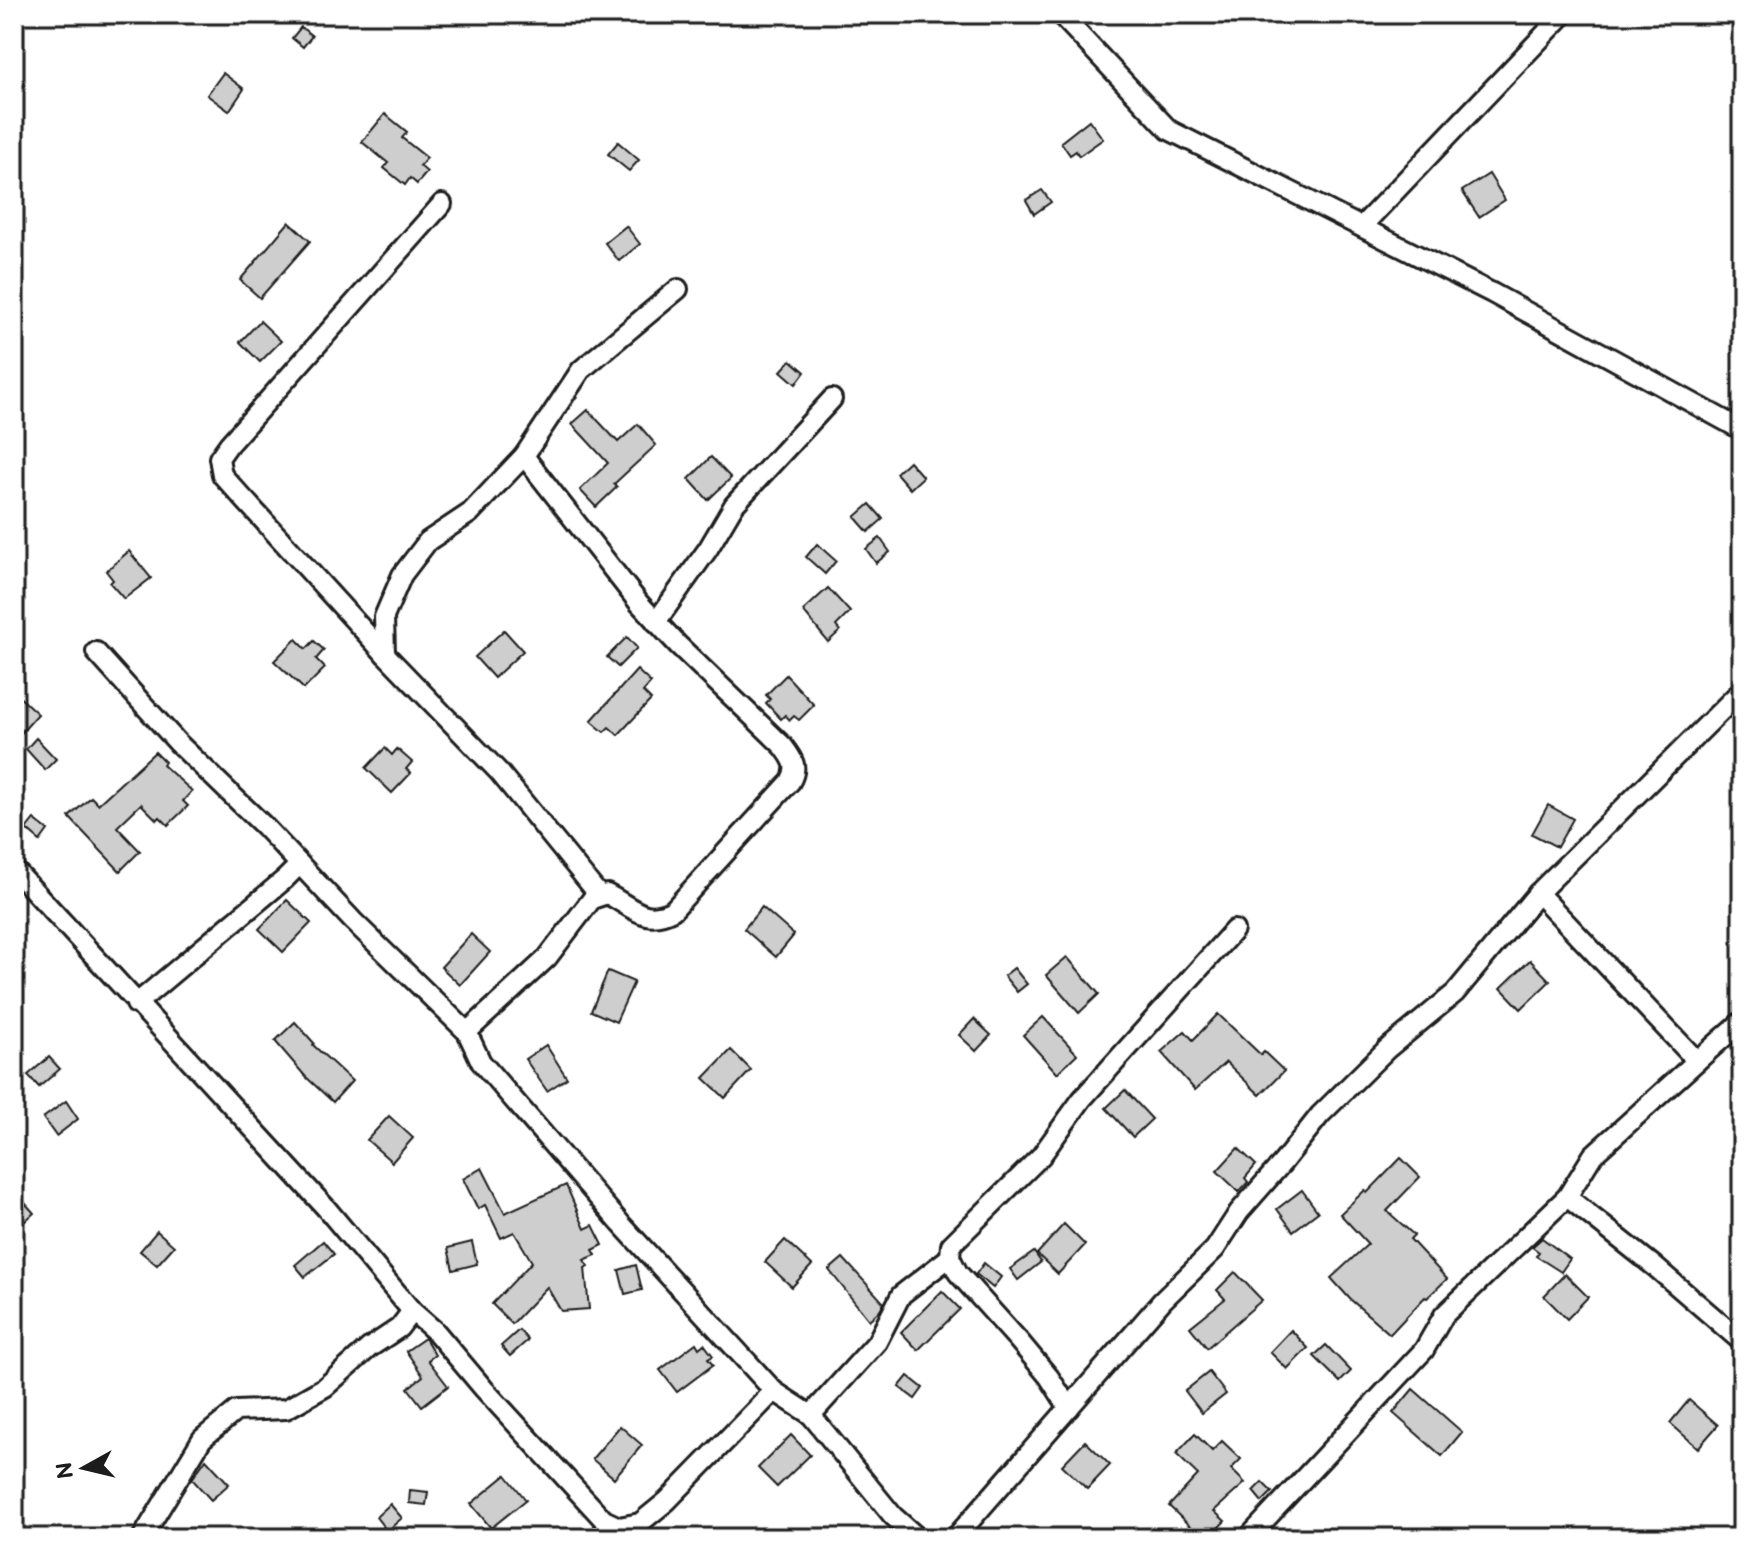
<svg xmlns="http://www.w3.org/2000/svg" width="1756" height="1552" viewBox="0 0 1756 1552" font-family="'Balsamiq Sans',sans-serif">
<rect width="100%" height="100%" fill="#fff"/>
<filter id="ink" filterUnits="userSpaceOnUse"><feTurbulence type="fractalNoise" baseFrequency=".0125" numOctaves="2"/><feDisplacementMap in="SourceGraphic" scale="16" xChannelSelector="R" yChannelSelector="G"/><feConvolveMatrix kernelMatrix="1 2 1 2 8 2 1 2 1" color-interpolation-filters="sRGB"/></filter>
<g filter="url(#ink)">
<!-- building -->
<g fill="#cecece" stroke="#1c1c1c" stroke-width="2">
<polygon points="301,27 312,36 303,47 292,38"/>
<polygon points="223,73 244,89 229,111 207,95"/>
<polygon points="385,114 407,132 402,138 427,158 420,166 427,172 417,184 410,178 405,185 384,168 388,163 362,142"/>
<polygon points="1089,120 1103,139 1079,156 1076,151 1070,155 1061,142"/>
<polygon points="618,142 639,160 629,171 608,154"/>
<polygon points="1489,174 1505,200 1479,217 1462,191"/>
<polygon points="1042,190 1051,202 1034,214 1026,200"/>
<polygon points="289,222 310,241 260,298 240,280"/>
<polygon points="626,226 640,244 619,261 605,243"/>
<polygon points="260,321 281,341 260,362 240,342"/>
<polygon points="791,360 805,372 796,384 781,371"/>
<polygon points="588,410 618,442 638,424 656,445 614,484 617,487 596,507 580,490 608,463 572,424"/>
<polygon points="711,457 731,478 708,500 689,479"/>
<polygon points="909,461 923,477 910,489 896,473"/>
<polygon points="870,504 883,519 868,532 855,517"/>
<polygon points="880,538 890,552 876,563 866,549"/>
<polygon points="817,544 836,561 825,574 806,557"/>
<polygon points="129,551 151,578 124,599 110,583 113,580 106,571"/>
<polygon points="828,588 850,612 836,626 840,631 828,642 803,611"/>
<polygon points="504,630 523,651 494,678 475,657"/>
<polygon points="627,637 637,648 618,667 607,657"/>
<polygon points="296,639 306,649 314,641 324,650 316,659 325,668 304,689 274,661"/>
<polygon points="637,670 651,683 643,692 651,700 618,735 609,727 604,732 591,721"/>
<polygon points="786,675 814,705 799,720 794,716 790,720 785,715 781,719 766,703 770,699 766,695"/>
<polygon points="14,692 38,714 14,741"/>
<polygon points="36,738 56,759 45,770 26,749"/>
<polygon points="385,748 392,755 397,749 412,762 406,769 411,773 392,793 366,768"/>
<polygon points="155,752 165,762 163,765 192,791 183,801 188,806 168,825 160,817 157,820 141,804 117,827 140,851 120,871 69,817 91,797 98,804"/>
<polygon points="1548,805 1573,819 1557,847 1532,834"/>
<polygon points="34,819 48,830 40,841 26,829"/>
<polygon points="287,900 311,923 283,952 259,929"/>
<polygon points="762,907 794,935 776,957 744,929"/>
<polygon points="471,934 490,952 460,985 441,967"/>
<polygon points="1067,957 1099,994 1079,1013 1046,975"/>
<polygon points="1530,960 1550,981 1521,1009 1501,988"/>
<polygon points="1014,968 1027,984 1017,992 1004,976"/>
<polygon points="608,971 634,982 616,1022 591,1011"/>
<polygon points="1218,1014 1261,1055 1264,1052 1284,1071 1260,1095 1226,1062 1195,1090 1161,1052 1185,1031 1193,1040"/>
<polygon points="1043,1017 1077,1054 1057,1073 1023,1035"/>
<polygon points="974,1019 991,1035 976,1051 959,1035"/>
<polygon points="295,1022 314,1043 313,1045 352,1081 333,1102 305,1076 275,1041"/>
<polygon points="546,1045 567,1078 547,1091 525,1059"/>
<polygon points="731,1050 751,1070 725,1098 704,1078"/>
<polygon points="49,1057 60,1069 39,1087 28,1075"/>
<polygon points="1125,1090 1152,1119 1133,1137 1106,1108"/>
<polygon points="66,1101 78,1119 56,1136 43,1118"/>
<polygon points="389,1116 413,1138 392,1162 367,1140"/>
<polygon points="1238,1148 1256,1165 1245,1178 1248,1182 1239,1192 1217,1171"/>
<polygon points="1401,1158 1420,1177 1387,1211 1414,1235 1410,1239 1447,1279 1427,1298 1425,1297 1390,1334 1350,1299 1331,1278 1368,1244 1340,1214 1365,1190 1367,1193"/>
<polygon points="482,1168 505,1213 566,1185 585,1229 593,1225 603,1245 593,1250 596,1255 584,1260 588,1266 585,1268 589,1309 561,1311 547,1287 512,1324 492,1304 532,1262 514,1232 501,1238 485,1205 478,1209 463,1179"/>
<polygon points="1302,1190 1318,1212 1293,1231 1277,1209"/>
<polygon points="14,1191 34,1213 14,1231"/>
<polygon points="1064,1224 1085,1245 1058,1274 1037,1254"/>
<polygon points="157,1231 174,1246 157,1265 140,1251"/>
<polygon points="1542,1238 1570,1259 1561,1272 1536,1256 1539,1252 1532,1247"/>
<polygon points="785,1240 812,1265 792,1287 765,1262"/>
<polygon points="323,1241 334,1254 305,1277 295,1265"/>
<polygon points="472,1242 477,1264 453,1270 448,1248"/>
<polygon points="1034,1252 1041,1262 1018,1280 1010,1269"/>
<polygon points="843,1258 884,1303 879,1311 869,1320 829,1270"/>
<polygon points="984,1263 1001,1277 993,1288 976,1274"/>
<polygon points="636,1265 642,1290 625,1294 619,1270"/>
<polygon points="1235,1272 1262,1300 1207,1348 1190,1327 1225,1299 1217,1290"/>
<polygon points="1565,1274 1588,1297 1567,1319 1544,1296"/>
<polygon points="942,1291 960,1309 918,1350 901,1332"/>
<polygon points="519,1330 528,1340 510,1356 501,1346"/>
<polygon points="1291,1330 1308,1348 1287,1369 1270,1352"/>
<polygon points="425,1338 435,1355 428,1360 448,1386 422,1406 408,1388 423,1376 406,1351"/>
<polygon points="696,1343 699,1348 704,1344 713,1356 708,1359 713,1365 677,1392 660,1370"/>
<polygon points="1326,1345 1351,1371 1340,1382 1314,1356"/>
<polygon points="1209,1372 1226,1394 1202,1413 1185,1391"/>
<polygon points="908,1376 923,1388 915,1399 899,1387"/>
<polygon points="1413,1389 1462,1432 1442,1456 1393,1413"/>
<polygon points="1689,1400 1718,1425 1698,1448 1670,1423"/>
<polygon points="620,1426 642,1445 614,1478 592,1459"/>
<polygon points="1195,1434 1212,1451 1222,1441 1241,1459 1231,1469 1245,1483 1214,1511 1225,1521 1208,1538 1202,1538 1169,1506 1198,1475 1176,1454"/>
<polygon points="791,1435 810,1455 777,1487 758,1468"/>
<polygon points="1085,1441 1110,1465 1087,1489 1062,1465"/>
<polygon points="206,1459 229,1484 211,1500 192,1479"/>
<polygon points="506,1475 526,1500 491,1528 471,1504"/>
<polygon points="1262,1482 1272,1492 1262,1502 1253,1491"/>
<polygon points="410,1490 428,1492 426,1505 409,1503"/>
<polygon points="390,1504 402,1518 387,1531 376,1517"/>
</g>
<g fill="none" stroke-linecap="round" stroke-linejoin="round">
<!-- street casing -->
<g stroke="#1c1c1c" stroke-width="24">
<g id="street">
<polyline points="1060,14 1169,130 1492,293 1742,430"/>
<polyline points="442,204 229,444 219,458 222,475 385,654 499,772 599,895"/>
<polyline points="1362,226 1564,14"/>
<polyline points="656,622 708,549 734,505 832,399"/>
<polyline points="96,652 178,743 263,825 353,921 467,1032 481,1062 621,1224 774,1391 811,1415 893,1516 918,1538"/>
<polyline points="385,654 384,617 402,575 428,541 470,513 524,456 581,370 678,289"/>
<polyline points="14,869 326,1208 412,1311 436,1332 484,1389 604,1520 619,1527 640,1523 667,1501 774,1391"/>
<polyline points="1538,893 1697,1061 1742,1021"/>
<polyline points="136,1004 285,879 300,864"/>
<path d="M467,1032L547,958L592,899L607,894C633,907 644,925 673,910L790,782C799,767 793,759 783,746L678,645L639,603L524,456"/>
<polyline points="1567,1197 1654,1266 1742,1342"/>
<polyline points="1069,1408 1049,1377 1019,1341 958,1273 950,1257 951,1245 1041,1156 1082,1099 1234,930"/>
<polyline points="811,1415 877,1342 901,1295 950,1257"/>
<polyline points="142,1538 202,1439 236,1411 286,1409 325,1387 369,1348 399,1328 412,1311"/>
<polyline points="955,1538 1162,1301 1215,1249 1239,1212 1283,1162 1320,1115 1387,1049 1455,993 1538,893 1742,690"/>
<polyline points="1248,1538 1424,1350 1444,1315 1567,1197 1593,1155 1697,1061"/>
</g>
</g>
<!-- street -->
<use href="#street" stroke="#fff" stroke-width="18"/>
</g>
</g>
<!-- margin -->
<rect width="1756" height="1552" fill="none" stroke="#fff" stroke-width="48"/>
<rect x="24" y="24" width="1708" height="1504" fill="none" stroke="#1c1c1c" stroke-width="3" filter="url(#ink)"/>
<!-- north arrow -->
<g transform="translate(84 1468) rotate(262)" stroke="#ffffff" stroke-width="6" paint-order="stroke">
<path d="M0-6L14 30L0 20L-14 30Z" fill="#1c1c1c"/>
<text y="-12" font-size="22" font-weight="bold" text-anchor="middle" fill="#1c1c1c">N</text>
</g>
</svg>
